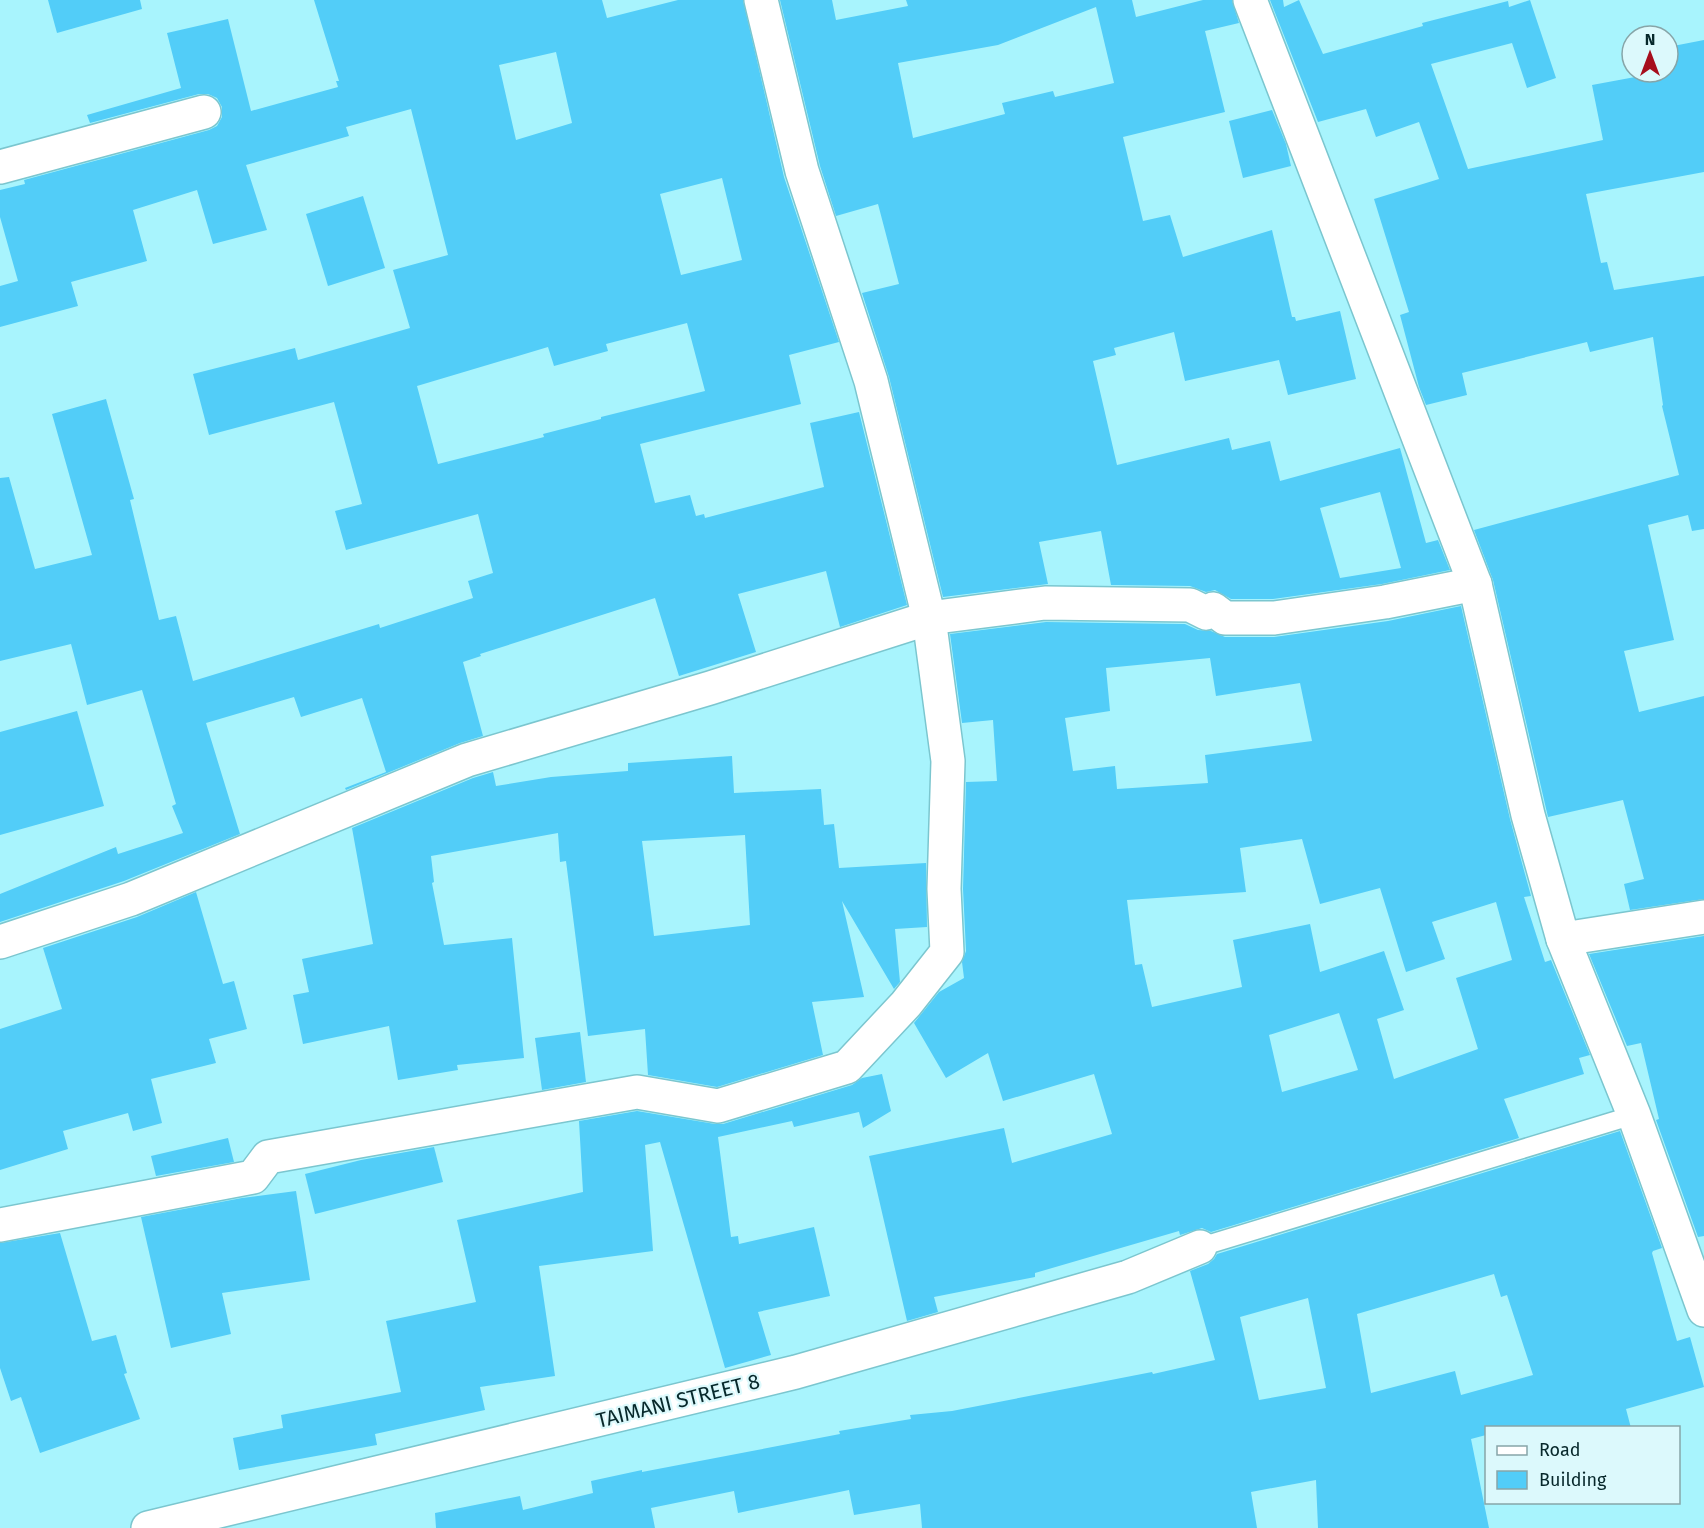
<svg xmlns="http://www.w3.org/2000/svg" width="1704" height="1528" viewBox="0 0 1704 1528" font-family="'Fira Sans',sans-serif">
<rect width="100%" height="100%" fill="#a8f4fd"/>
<!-- building -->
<g fill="#52cdf8" fill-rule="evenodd">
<polygon points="48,0 140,0 142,9 57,33"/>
<path d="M314,0H602L607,18L678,0H743L784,177L839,342L789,355L801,404L640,444L655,503L690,495L696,516L704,514L705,518L824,487L810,423L859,412L907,605L840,627L826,571L738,594L756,652L679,676L655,598L480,654L481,656L463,662L483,736L460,743L346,790L345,788L386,772L362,698L301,717L294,697L206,723L240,834L124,881L0,922V894L116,847L118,854L183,833L172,806L176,804L142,690L87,705L71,644L0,661V478L9,477L35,569L92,555L52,414L106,399L134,499L130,500L159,620L176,616L193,681L379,624L380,628L473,598L468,581L493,573L478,514L346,550L335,511L362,504L334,402L209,435L193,374L295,348L298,360L410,328L393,270L448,255L411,109L346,127L349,136L246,165L267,230L213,244L197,190L133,210L147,261L71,282L78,306L0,327V286L18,281L0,217V190L25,184L24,180L209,130L217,126L222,117V107L217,98L208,94H199L90,123L87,115L181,88L167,33L228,19L251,111L338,87L336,81H339ZM556,52L572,123L516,140L499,65ZM722,178L742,260L681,275L660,194ZM687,323L705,391L601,417V419L543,434L544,437L438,464L417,386L548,347L554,366L608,351L606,344Z"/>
<path d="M780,0H832L836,20L908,6L906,0H1132L1136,17L1203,0H1232L1239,23L1205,31L1225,112L1123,137L1143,221L1170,215L1183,257L1272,230L1292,317H1295L1296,321L1340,311L1356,379L1288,395L1279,360L1185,381L1174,332L1114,348L1116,355L1093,361L1117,465L1229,438L1232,450L1270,441L1280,481L1400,448L1426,543L1438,540L1450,570L1382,584L1273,599H1231L1215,590L1206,592L1190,586L1111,585L1101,531L1039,542L1048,584L943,597L889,377L862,293L899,284L878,204L836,216L820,166ZM1096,7L1114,83L1055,97L1053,91L1002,103L1005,114L913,138L898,63L998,45ZM1380,492L1401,568L1340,578L1320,508Z"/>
<polygon points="1270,0 1283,0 1284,7 1299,0 1323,54 1423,26 1422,23 1508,1 1509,7 1530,0 1556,78 1527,88 1512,43 1431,64 1468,169 1603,140 1592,85 1646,75 1645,72 1668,72 1668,47 1704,40 1704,172 1586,194 1601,263 1607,262 1614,290 1704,276 1704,529 1692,531 1688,515 1648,525 1674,640 1624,651 1639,712 1704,696 1704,899 1630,910 1624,884 1644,879 1623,800 1548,817 1493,580 1474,530 1679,475 1662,406 1663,405 1653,337 1590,352 1587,342 1462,373 1467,395 1426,405 1419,387 1400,315 1409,312 1374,199 1439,179 1419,122 1376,137 1366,109 1318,122"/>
<polygon points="1272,110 1286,144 1291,166 1243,178 1229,121"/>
<polygon points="363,196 385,268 328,286 306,214"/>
<path d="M1461,606L1510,819L1531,896L1524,897L1545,962L1551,960L1590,1055L1579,1058L1584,1074L1504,1099L1519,1138L1211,1232L1202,1228L1180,1235L1179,1231L1035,1273V1277L934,1297L938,1312L907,1321L869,1156L1004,1128L1012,1163L1112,1134L1094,1074L1003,1101L988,1053L946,1078L914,1023L939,992L964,978L962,962L966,951L963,889L966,782L997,781L993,720L962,723L950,634L1046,622L1185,624L1198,630L1211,631L1225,637H1274L1388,621ZM1210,658L1216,696L1300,683L1312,741L1205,755L1208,783L1117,789L1115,766L1073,771L1065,718L1110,711L1106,668ZM1302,839L1320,904L1380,888L1406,972L1445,959L1432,922L1496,902L1512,960L1456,978L1478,1049L1394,1079L1377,1019L1404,1010L1384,951L1320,972L1310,924L1233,940L1242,987L1152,1007L1142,964L1135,965L1127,900L1246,892L1240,848ZM1339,1013L1358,1070L1282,1092L1269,1035Z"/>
<polygon points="77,711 104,806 0,835 0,732"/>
<path d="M732,756L734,793L821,789L824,825L834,824L839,868L926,863L927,927L895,929L900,982L894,989L842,901L864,997L812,1002L823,1055L717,1087L648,1075L645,1029L588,1036L566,861L560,862L558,833L431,856L434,882L432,883L444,945L512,938L524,1058L457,1065L458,1070L398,1080L389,1026L303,1044L293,995L309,992L302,959L373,944L352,828L473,778L493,772L496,786L551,777L628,771V763ZM745,835L750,925L654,936L642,841Z"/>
<polygon points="196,892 223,984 234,981 247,1029 209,1039 216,1063 151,1079 162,1123 133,1131 128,1113 63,1131 68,1149 0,1170 0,1029 62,1009 43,948 137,917"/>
<polygon points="1704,936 1704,1236 1698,1237 1656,1120 1659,1119 1641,1043 1627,1046 1589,954"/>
<polygon points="580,1032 586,1082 542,1090 535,1038"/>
<polygon points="882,1074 891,1111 863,1128 859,1112 794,1127 792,1121 718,1137 731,1237 738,1236 739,1244 814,1227 830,1296 758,1312 771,1355 725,1368 660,1142 645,1145 653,1251 539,1266 555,1376 480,1387 485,1410 375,1434 377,1445 239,1470 233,1438 283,1428 281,1415 401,1392 386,1321 476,1302 457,1220 583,1192 579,1121 637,1111 715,1124 723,1124 852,1085 862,1078"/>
<path d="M1620,1131L1662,1248L1653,1251L1652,1253L1677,1341L1690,1337L1704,1387L1626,1409L1631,1428H1486V1435L1471,1439L1489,1528H1318L1316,1480L1251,1492L1257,1528H922L920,1504L854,1515L849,1490L738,1513L734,1491L651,1508L655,1528H436L435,1513L520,1496L523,1510L593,1493L591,1481L642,1470V1472L752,1451L840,1434L839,1431L911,1419L910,1415L952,1411L1152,1372L1153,1374L1215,1360L1190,1271L1208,1264L1214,1259L1217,1254ZM1494,1274L1501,1297L1507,1295L1533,1375L1461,1395L1455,1371L1371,1393L1357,1314ZM1308,1298L1326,1388L1259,1400L1240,1317Z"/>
<polygon points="228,1138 234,1162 156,1176 151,1156"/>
<polygon points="434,1147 443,1182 315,1214 305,1174 361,1160"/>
<polygon points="296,1191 310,1280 222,1293 231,1334 171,1348 141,1217 242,1198"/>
<polygon points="60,1233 92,1341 116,1335 127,1373 124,1374 140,1419 40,1453 21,1397 11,1401 0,1368 0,1243"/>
</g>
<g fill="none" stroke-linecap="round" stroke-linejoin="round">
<!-- service casing -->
<g stroke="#7bc6cf" stroke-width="21">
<polyline id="service" points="1200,1247 1634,1115"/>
</g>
<!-- minor casing -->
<g stroke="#7bc6cf" stroke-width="36">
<g id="minor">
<polyline points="1250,0 1475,584 1528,815 1563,939 1634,1115 1704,1310"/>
<polyline points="0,167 204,112"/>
<polyline points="1563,939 1704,917"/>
<polyline points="0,942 131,899 467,760 710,688 929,618 1045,603 1190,605 1206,613 1213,609 1225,618 1274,618 1385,602 1475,584"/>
<polyline points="0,1225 253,1177 268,1157 620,1095 637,1092 718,1106 847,1067 906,1004 947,952 944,889 948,761 929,618 871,381 802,171 761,0"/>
<polyline points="148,1528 796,1372 1128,1277 1200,1247"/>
</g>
</g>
<!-- service -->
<use href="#service" stroke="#fff" stroke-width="18"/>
<!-- minor -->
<use href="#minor" stroke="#fff" stroke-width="33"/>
</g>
<g text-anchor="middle" stroke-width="4.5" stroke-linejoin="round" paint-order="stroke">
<!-- street labels -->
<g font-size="21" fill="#07282b" stroke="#dcf9fc">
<text transform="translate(678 1401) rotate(-14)" y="7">TAIMANI STREET 8</text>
</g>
</g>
<!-- legend -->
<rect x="1485" y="1426" width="195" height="78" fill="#dcf9fc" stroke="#87a5a8" stroke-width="1.5"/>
<rect x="1497" y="1446" width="30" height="9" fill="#ffffff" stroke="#87a5a8" stroke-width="1.5"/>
<text x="1539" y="1456" font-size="18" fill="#07282b">Road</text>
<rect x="1497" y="1471" width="30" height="18" fill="#52cdf8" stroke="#87a5a8" stroke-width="1.5"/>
<text x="1539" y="1486" font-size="18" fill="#07282b">Building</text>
<!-- north arrow -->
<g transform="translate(1650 54)"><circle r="28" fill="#dcf9fc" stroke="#87a5a8" stroke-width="1.5"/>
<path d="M0-4.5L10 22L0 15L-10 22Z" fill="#a60e1d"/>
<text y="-9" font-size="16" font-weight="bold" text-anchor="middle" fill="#07282b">N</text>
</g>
</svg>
